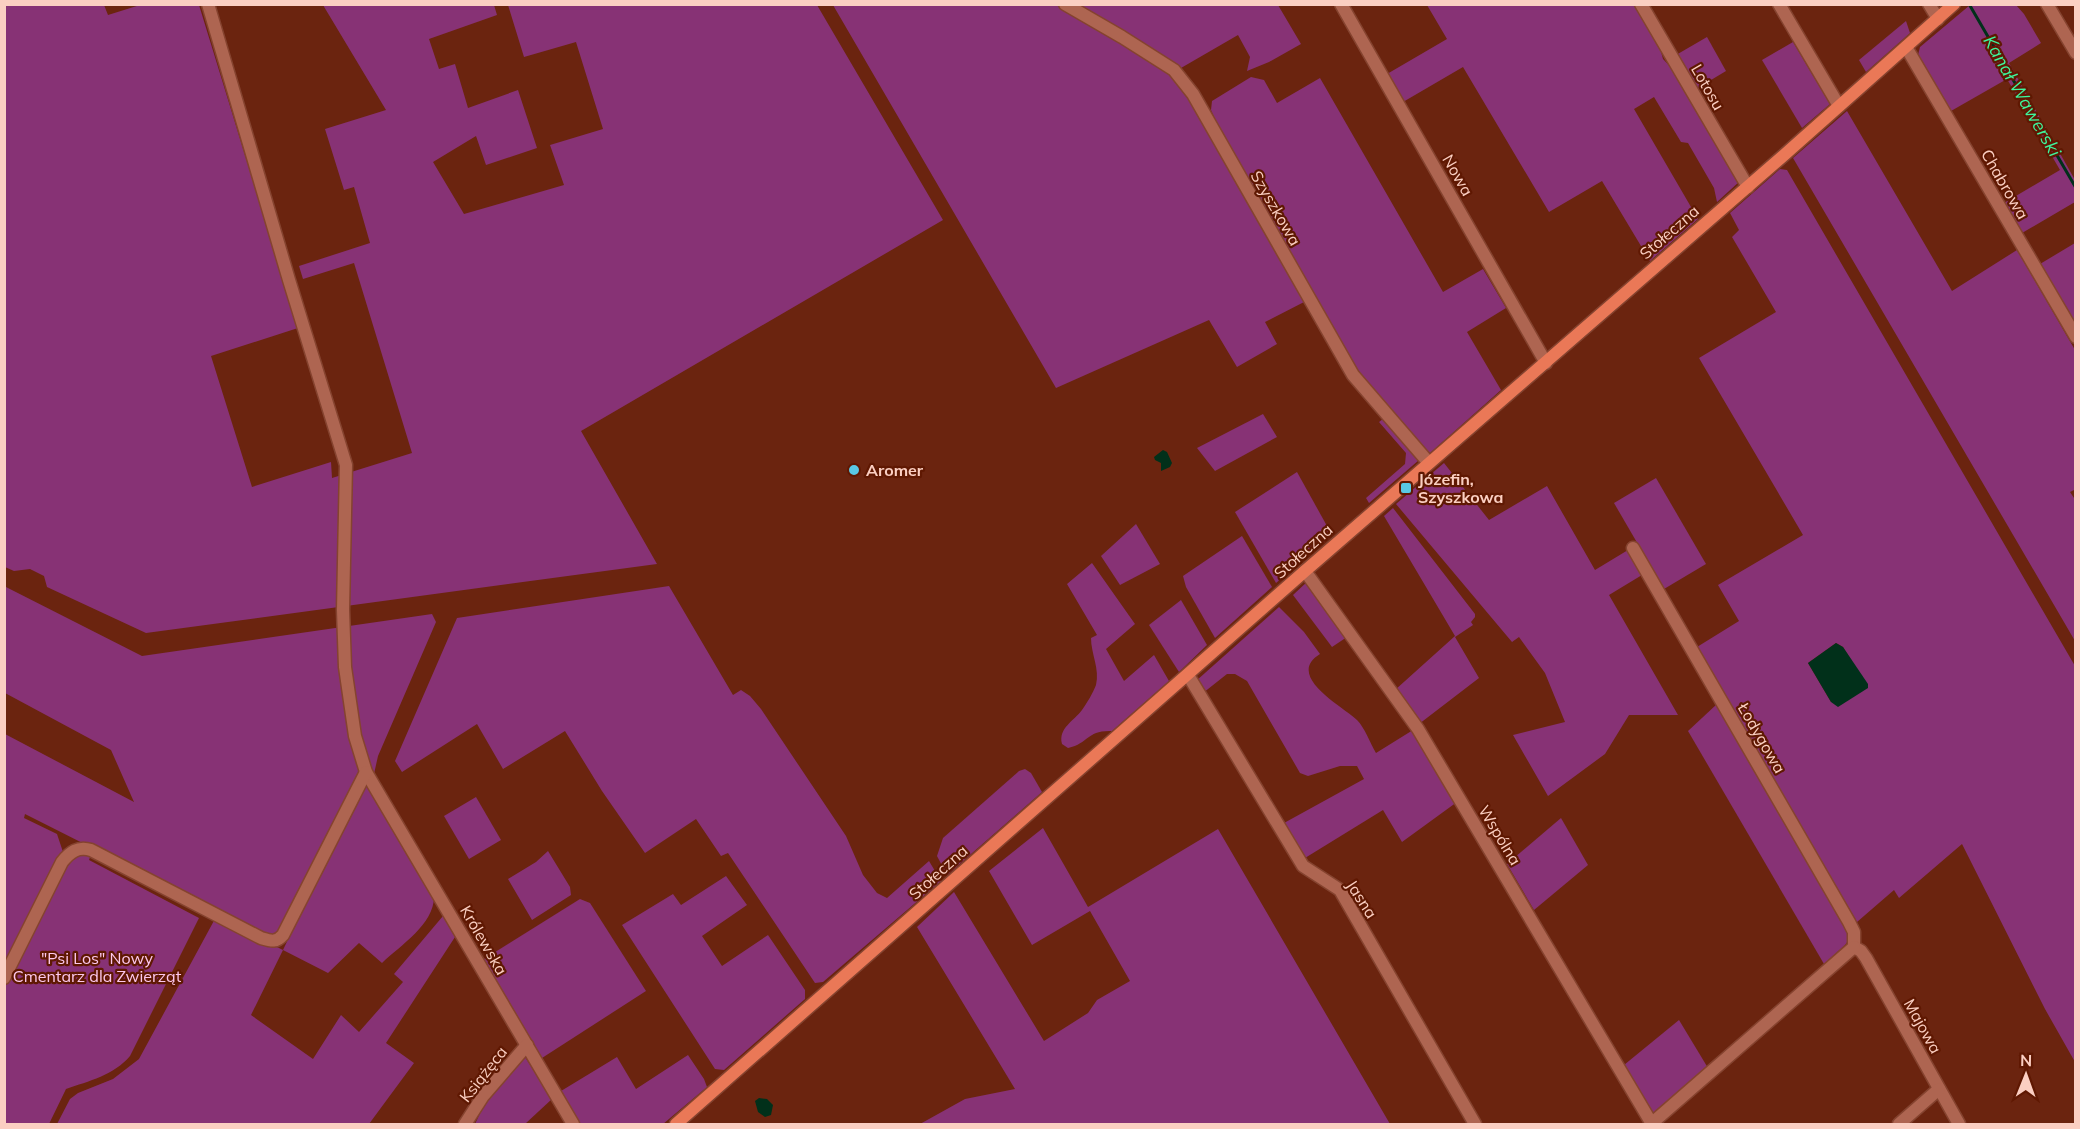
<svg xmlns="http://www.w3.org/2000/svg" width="2080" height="1129" viewBox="0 0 2080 1129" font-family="Mulish,sans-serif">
<rect width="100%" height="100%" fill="#6b240f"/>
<!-- green -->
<g fill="#873275" fill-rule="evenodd">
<polygon points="5,5 104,5 108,15 140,5 199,5 298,328 211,356 252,487 331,462 332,478 412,453 354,263 303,279 299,266 370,243 354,187 344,190 325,129 386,110 323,5 494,5 497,15 429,39 439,69 455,64 468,108 518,90 537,148 486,165 476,136 433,162 464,214 564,185 550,145 603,129 576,42 524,57 508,5 817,5 943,220 581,431 657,564 146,633 47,587 44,576 30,569 14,571 5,567"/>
<polygon points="833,5 1058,5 1177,74 1306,301 1265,322 1277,344 1237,367 1209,320 1056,388"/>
<polygon points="1075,5 1278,5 1301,44 1269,62 1247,71 1250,57 1238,35 1181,68"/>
<polygon points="1427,5 1635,5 1660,48 1663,59 1678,75 1740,181 1717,202 1714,188 1688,143 1681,142 1654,97 1634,109 1698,219 1650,261 1602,181 1549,212 1463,67 1403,102 1387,74 1447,39"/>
<polygon points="1970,5 2016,5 2024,14 2041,43 2009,63 2075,180 2075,202 2022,233 2004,203 2060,170 2007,79 1951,111 1918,55 1920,47"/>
<polygon points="1906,21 1910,33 1866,72 1859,60"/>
<polygon points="1707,37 1726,71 1696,89 1676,55"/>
<polygon points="1793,42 1830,104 1802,128 1762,60"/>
<polygon points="1251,77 1264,80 1277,103 1320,78 1443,292 1483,269 1506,308 1467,332 1501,390 1430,453 1425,449 1368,388 1222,135 1211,110 1212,101"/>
<polygon points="1847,111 1952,291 2017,250 2075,350 2076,489 2070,492 2076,501 2075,641 1793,158"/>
<path d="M1780,169L1787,170L2075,666V1062L2045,1009L1962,844L1899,898L1894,890L1857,922L1697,647L1739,621L1718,585L1803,535L1699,358L1776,312L1732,237L1739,230L1730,213ZM1836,643L1843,647L1868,687L1831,702L1808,663Z"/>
<polygon points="2075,243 2075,325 2040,264"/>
<polygon points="1263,414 1277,437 1215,471 1197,448"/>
<polygon points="1383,419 1419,460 1369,503 1366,498 1405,464 1406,453 1379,422"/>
<polygon points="1444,463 1489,520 1547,486 1595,570 1628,550 1642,575 1609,595 1678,715 1629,715 1605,754 1548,796 1513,735 1565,722 1545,673 1519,637 1512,642 1396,504"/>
<polygon points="1297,472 1332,535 1276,583 1235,512"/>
<polygon points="1656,478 1706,564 1664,589 1614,503"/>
<polygon points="1393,508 1475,614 1475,617 1471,622 1473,625 1455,637 1479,678 1419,724 1395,690 1455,636 1384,516"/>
<polygon points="1136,524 1160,564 1120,585 1101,556"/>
<polygon points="1242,536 1272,587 1215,638 1186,587 1183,576"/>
<path d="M1092,563L1135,624L1106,649L1124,681L1154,655L1169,681L1112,731C1086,730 1090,743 1068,748L1062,744C1058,728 1074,721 1082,710C1087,703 1093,693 1096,685C1100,669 1091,654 1091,638L1097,635L1067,584Z"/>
<polygon points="1308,581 1347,637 1332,647 1293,595"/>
<polygon points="4,586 142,656 432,614 436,622 378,756 374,774 362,773 273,939 25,814 24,818 57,834 63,852 5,968 5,734 134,802 111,750 5,693"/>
<polygon points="669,586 733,695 741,690 750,696 761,709 846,836 863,875 877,893 887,898 929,861 941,881 823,982 815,983 728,853 721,856 696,819 645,853 602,791 565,731 503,769 477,724 402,772 395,761 457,618"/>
<polygon points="1181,600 1207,645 1179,672 1149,625"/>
<path d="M1279,607L1304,632L1320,654C1284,676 1344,707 1357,720C1365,728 1370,743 1376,753L1413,730L1457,802L1402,842L1383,810L1305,858L1284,823L1364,779L1357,766H1340L1308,776L1300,773L1247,681L1235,674H1227L1203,693L1196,681Z"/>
<polygon points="1717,704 1846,927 1850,938 1845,945 1824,964 1688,731"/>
<polygon points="1025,769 1031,773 1042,792 947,875 937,856 943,838 1019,771"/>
<path d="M366,785L434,897C434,924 401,945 382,963L359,943L328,973L283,950L251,1015L313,1059L341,1015L359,1032L403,982L394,974L443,916L455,937L386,1043L414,1063L369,1124H57L70,1099L78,1093L113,1079L139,1059L216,917L283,950L339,831Z"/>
<polygon points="476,797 501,840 469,859 444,816"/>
<polygon points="1561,818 1588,865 1534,910 1507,864"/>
<polygon points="1043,828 1088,907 1218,829 1390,1124 920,1124 965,1099 1015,1089 917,927 954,892 1044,1041 1088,1013 1097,1000 1130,981 1090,911 1032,945 989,871"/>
<polygon points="548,851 570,887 571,895 532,920 508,879 536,862"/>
<path d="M92,852L89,860L199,918L130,1056C114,1075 89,1081 66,1089L49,1124H5L4,985L67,859L74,853Z"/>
<polygon points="726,876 747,905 702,936 722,966 768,935 805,990 805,999 724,1070 715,1069 622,925 673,894 681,905"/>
<polygon points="580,899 590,903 646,991 542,1058 484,959"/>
<polygon points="1679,1020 1708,1068 1654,1115 1624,1065"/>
<polygon points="688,1055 704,1079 707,1087 663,1124 580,1124 561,1091 617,1057 636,1089"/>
<polygon points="525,1057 552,1099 525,1124 475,1124 484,1105"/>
</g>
<!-- water -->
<g fill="#01301a">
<polygon points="1163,450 1167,452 1172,463 1170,467 1161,471 1161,463 1155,460 1154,457"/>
<polygon points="1836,643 1843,647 1868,684 1868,688 1838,707 1831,702 1808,663"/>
<polygon points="759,1098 767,1099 773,1105 771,1115 765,1117 758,1112 755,1101"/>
</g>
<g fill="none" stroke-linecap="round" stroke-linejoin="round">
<!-- stream -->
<polyline stroke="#01301a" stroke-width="3" points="1969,4 2076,188"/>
<!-- street casing -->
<g stroke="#85432f" stroke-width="15">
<g id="street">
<polyline points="208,4 289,280 346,465 343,610 345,667 355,736 366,772 573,1124"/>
<polyline points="1065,4 1122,37 1174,70 1193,94 1353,375 1429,463"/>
<polyline points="1341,4 1546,363"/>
<polyline points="1641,4 1748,187"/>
<polyline points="1779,4 1839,106"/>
<polyline points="1929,4 1938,19"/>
<polyline points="2047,4 2076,53"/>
<polyline points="1906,47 2076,337"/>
<polyline points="1633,548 1849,922 1854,932 1854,947"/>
<polyline points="1305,571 1418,729 1652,1124"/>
<polyline points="1188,675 1303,866 1340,890 1475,1124"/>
<polyline points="1854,947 1861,951 1866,958 1959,1124"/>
<path d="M4,978L62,862C70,852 78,846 91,850L261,938C271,941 276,943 283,935L366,772"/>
<polyline points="465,1124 483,1096 527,1045"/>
<polyline points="1651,1124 1854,947"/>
<polyline points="1899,1124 1939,1089"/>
</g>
</g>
<!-- secondary casing -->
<g stroke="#85432f" stroke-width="15">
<polyline id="secondary" points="676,1124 1305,571 1783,156 1954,4"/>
</g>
<!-- street -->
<use href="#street" stroke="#ae6551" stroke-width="12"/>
<!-- secondary -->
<use href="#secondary" stroke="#ea7857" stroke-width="12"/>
</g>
<!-- markers -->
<g fill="#59c8e4" stroke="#5f1802" stroke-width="2">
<circle cx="854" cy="470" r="6"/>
<rect x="1400" y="482" width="12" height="12" rx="3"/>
</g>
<g text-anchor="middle" stroke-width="4.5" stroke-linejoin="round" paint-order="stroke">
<!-- street labels -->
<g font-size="16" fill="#fbcfc2" stroke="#5f1802">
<text transform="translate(1708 87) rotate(60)" y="6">Lotosu</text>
<text transform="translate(1458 175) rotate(60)" y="6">Nowa</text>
<text transform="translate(2005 184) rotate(60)" y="6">Chabrowa</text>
<text transform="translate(1276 208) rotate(60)" y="6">Szyszkowa</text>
<text transform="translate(1669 232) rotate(-41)" y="6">Stołeczna</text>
<text transform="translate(1303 551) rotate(-42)" y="6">Stołeczna</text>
<text transform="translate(1762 738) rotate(60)" y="6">Łodygowa</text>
<text transform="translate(1500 835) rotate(59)" y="6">Wspólna</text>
<text transform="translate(938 872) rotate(-42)" y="6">Stołeczna</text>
<text transform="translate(1362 899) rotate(57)" y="6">Jasna</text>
<text transform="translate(484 940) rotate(60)" y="6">Królewska</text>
<text transform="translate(1923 1026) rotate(61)" y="6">Majowa</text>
<text transform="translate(483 1074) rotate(-52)" y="6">Książęca</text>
</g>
<!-- poi labels -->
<g font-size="16" font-weight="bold" fill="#fbcfc2" stroke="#5f1802" text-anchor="start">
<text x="866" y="476">Aromer</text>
<text x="1418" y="485">Józefin,<tspan x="1418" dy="18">Szyszkowa</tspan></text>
</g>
<!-- park labels -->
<g font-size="16" fill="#fdc8ee" stroke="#5f1802">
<text x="97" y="964">"Psi Los" Nowy<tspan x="97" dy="18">Cmentarz dla Zwierząt</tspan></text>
</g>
<!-- water labels -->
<g font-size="18" font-style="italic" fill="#3ef69d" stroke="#5f1802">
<text transform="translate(2022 96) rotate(60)" y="6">Kanał Wawerski</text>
</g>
</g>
<!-- border -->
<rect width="2080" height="1129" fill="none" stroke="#fbcfc2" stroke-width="12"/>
<!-- north arrow -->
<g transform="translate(2026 1075) rotate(1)" stroke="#5f1802" stroke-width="4.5" paint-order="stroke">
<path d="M0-4.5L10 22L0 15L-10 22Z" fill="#fbcfc2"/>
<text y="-9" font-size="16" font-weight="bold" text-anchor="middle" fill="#fbcfc2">N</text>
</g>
</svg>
